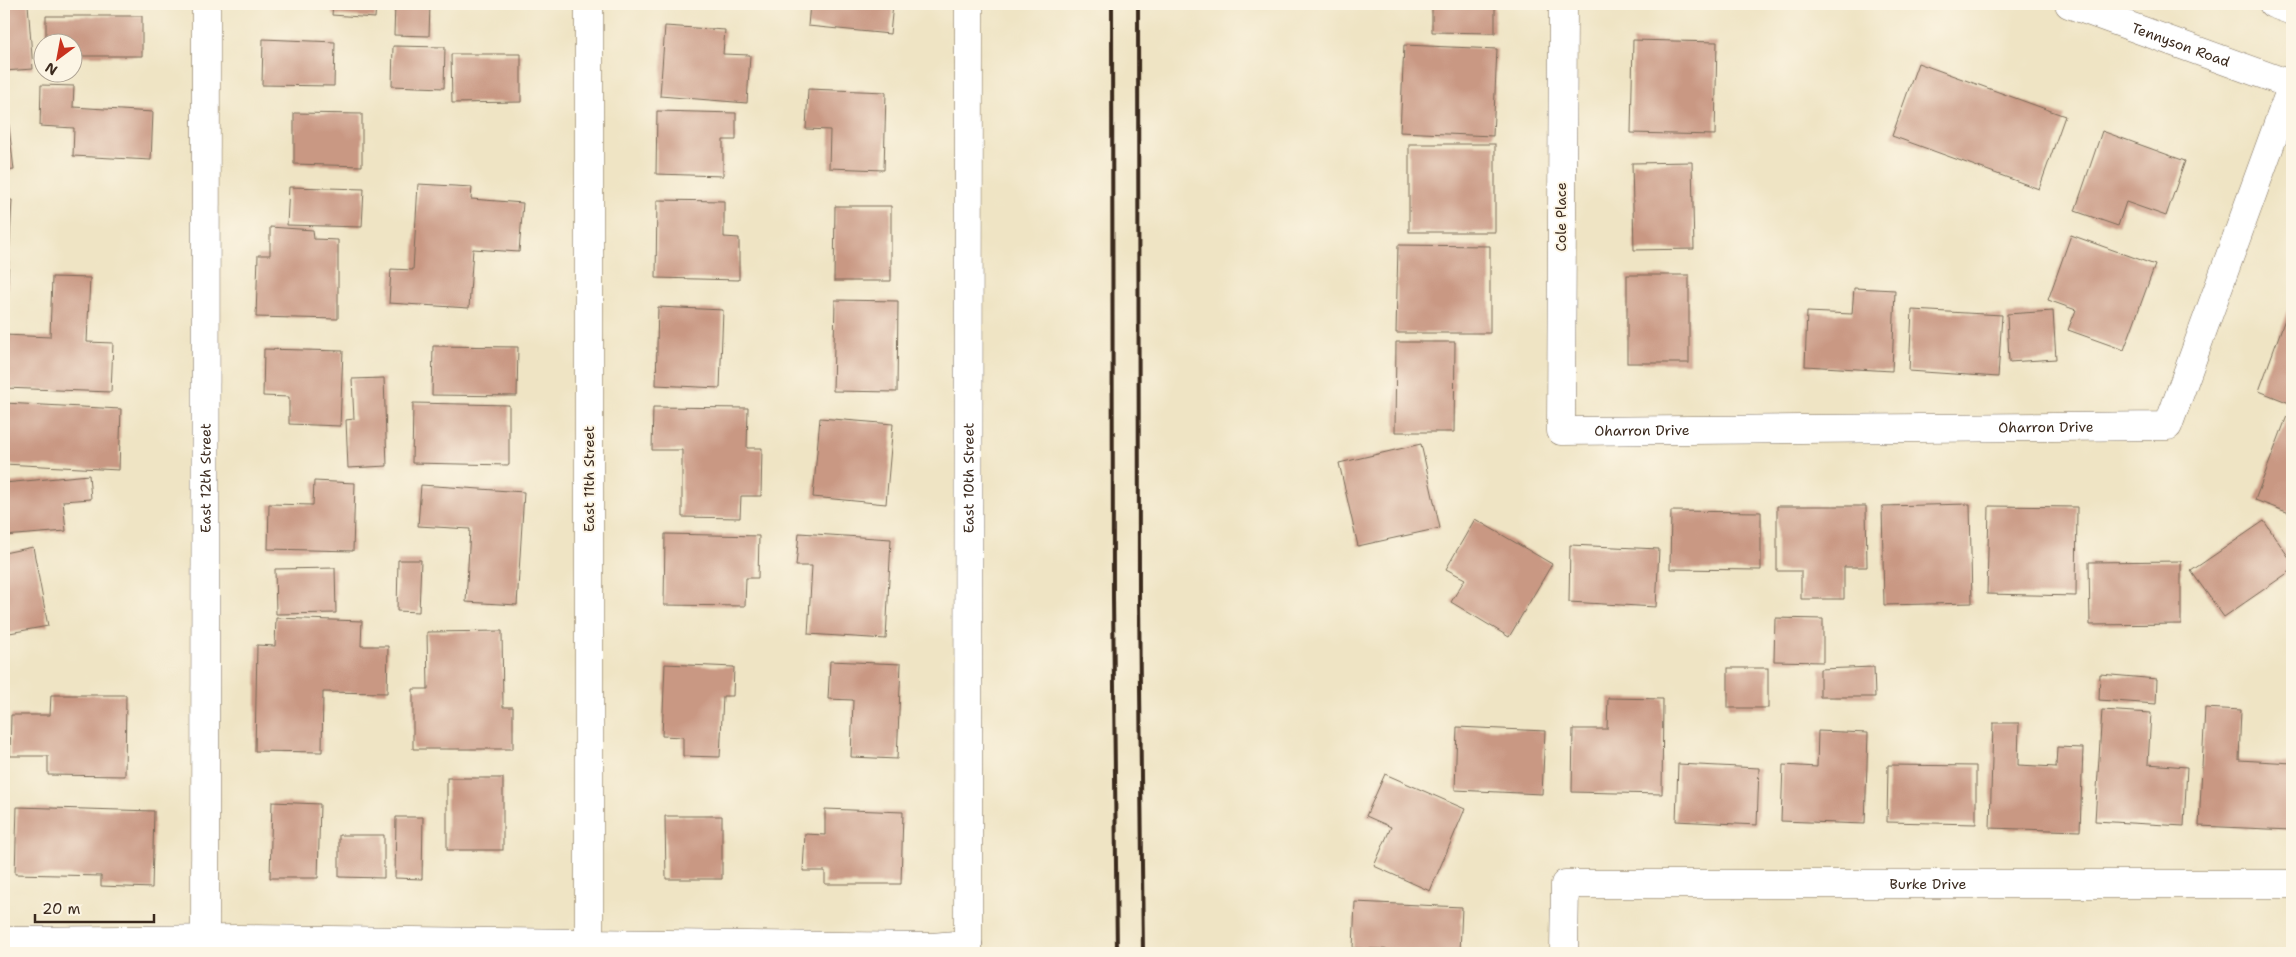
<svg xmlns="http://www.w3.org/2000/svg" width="2296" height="957" viewBox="0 0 2296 957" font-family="'Shantell Sans',sans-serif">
<rect width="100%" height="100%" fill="#fcf5e5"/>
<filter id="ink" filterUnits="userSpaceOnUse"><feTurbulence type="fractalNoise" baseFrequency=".02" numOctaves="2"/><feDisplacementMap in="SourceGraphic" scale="10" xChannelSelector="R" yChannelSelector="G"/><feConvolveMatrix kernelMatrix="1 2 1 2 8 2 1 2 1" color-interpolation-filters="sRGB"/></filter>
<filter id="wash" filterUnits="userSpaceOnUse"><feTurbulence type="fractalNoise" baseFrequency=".0096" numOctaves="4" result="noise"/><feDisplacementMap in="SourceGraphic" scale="20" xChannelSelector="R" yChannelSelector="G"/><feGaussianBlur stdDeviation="1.12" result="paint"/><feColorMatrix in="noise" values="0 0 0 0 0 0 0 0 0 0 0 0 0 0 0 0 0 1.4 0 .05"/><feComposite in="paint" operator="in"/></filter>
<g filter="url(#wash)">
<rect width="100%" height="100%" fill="#efe4c4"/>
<g id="blocks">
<!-- building -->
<g fill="#c99883">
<polygon points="4,4 28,4 33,69 4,71"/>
<polygon points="333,4 376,4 375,18 332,15"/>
<polygon points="395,4 430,5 429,36 394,35"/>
<polygon points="810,4 893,4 890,34 808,26"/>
<polygon points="1432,4 1495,4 1495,33 1432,32"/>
<polygon points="46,16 142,16 142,56 72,56 72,42 46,42"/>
<polygon points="665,26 725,30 723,54 750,55 747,103 660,96"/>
<polygon points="263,39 335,42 334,86 262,85"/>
<polygon points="1633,40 1717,42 1715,135 1631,133"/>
<polygon points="1404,45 1497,49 1493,136 1400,132"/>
<polygon points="393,46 445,47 444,88 392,86"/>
<polygon points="451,54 521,54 521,102 452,103"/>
<polygon points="1918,63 2065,116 2039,189 1892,136"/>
<polygon points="41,85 74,86 73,107 153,112 151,160 73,156 74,128 40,126"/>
<polygon points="808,89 886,92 884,170 829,168 830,130 806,129"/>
<polygon points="4,101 6,101 14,170 4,171"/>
<polygon points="657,111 736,113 736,140 723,140 723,176 656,174"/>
<polygon points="294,113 362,114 362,166 294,164"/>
<polygon points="2102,131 2185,161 2166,216 2126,202 2118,226 2075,211"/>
<rect x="1409" y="144" width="86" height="88"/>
<polygon points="1692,162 1694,249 1634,250 1632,163"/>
<polygon points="418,184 472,187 471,199 523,203 519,252 473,249 469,308 389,303 391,269 413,270"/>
<polygon points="289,187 364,189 362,227 287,225"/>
<polygon points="4,200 12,200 6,316 4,316"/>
<polygon points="657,200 724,201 724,237 739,238 739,280 656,278"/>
<polygon points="835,206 891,206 891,281 834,281"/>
<polygon points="270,227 313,230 314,239 338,240 338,319 256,317 258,255 270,255"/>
<polygon points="2071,235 2155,265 2124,350 2068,330 2076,310 2048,300"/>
<polygon points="1398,245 1490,246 1490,333 1396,333"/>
<rect x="1627" y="275" width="62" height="88"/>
<polygon points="52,277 90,278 87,342 113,343 111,392 4,388 4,335 50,337"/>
<polygon points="1854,288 1895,290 1892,371 1805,366 1807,312 1852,314"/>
<polygon points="835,300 898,301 897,392 833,391"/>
<polygon points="658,307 723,310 720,388 656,385"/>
<polygon points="2289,308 2292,309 2292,404 2259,391"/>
<polygon points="1912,310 2002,315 1998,377 1909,371"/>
<polygon points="2053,311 2056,359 2009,362 2007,314"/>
<polygon points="1396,342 1455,342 1454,432 1395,432"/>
<polygon points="433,346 518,347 517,396 432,395"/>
<polygon points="264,349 343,351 340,426 289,424 289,397 263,396"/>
<polygon points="384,378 387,466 348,468 346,420 354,419 352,379"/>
<polygon points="4,403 121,409 119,470 4,464"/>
<polygon points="413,403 509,405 509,465 412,463"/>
<polygon points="653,407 748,408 747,448 762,448 761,496 741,496 740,518 682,517 682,450 652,450"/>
<polygon points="2287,416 2292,418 2292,514 2255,500"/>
<polygon points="820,418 893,424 886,504 813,497"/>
<polygon points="1421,444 1440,528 1358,546 1339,463"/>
<polygon points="89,475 91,499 63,501 66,531 4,536 4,483"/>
<polygon points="314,481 355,483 353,551 268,549 269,504 313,505"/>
<polygon points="421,485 524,492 517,605 466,602 470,529 418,526"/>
<polygon points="1970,504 1972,603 1884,605 1882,506"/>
<polygon points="1777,506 1866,506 1867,567 1844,567 1844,599 1801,599 1801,571 1777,571"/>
<polygon points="1989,506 2077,507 2076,596 1987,594"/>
<polygon points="1671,511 1761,512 1761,570 1670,569"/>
<polygon points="1475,519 1552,564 1509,637 1451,602 1465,579 1446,569"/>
<polygon points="2264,521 2292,562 2292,570 2224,617 2191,571"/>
<polygon points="799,533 891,539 886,639 808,634 812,566 796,566"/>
<polygon points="665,534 759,536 758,578 746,578 745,606 664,605"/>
<polygon points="1570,545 1659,549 1656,607 1569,602"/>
<polygon points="33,547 48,626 4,634 4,553"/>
<polygon points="398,560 421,560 419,612 397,611"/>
<polygon points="2181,561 2181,624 2090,625 2089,562"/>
<polygon points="335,568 336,613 276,614 275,569"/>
<polygon points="276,618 362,621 361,646 388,646 387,693 323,692 322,752 255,751 257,645 275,646"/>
<polygon points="1775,618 1823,619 1823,662 1774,661"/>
<polygon points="502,631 503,707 513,707 513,749 413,749 413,689 428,689 427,632"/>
<polygon points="830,661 901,664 897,759 851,757 853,700 828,699"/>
<polygon points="665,664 734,667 733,696 723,696 720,757 683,756 683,737 662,736"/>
<polygon points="1874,667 1875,697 1820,697 1820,669"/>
<rect x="1728" y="668" width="40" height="40"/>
<polygon points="2100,674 2157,679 2156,704 2099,700"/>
<polygon points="51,695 126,695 125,776 48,775 48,756 10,756 11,715 50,715"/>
<polygon points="1608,698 1663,699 1662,794 1572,792 1573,729 1607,729"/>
<polygon points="2205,708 2241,710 2239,760 2292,763 2291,830 2199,826"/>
<polygon points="2102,710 2151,713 2148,764 2187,767 2184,826 2095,821"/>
<polygon points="1993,723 2019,723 2018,765 2056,767 2057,747 2083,748 2080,831 1990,828"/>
<polygon points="1457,727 1545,731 1542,794 1455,790"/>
<polygon points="1818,731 1868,733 1865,824 1781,821 1783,765 1817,767"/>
<polygon points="1678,764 1759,768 1757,825 1676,821"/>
<polygon points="1888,765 1976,766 1976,824 1887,822"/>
<polygon points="1385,774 1465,809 1430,891 1374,866 1391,827 1366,816"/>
<rect x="447" y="778" width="56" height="72"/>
<polygon points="272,802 320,804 318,878 270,878"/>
<polygon points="17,807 154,811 152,888 101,886 101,876 15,874"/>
<polygon points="825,809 903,812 901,884 825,884 825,871 803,871 805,834 825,835"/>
<polygon points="665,816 722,816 722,879 666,879"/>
<polygon points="396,817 423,817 422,879 395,878"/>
<polygon points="339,835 384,835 384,878 339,877"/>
<polygon points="1355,902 1462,907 1460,953 1398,953 1399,950 1353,948"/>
</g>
</g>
</g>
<g filter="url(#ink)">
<use href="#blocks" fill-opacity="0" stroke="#7a6b58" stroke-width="1"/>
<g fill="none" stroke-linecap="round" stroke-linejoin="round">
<!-- minor casing -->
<g stroke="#7a6b58" stroke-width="29">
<g id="minor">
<path id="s1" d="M1563,4L1561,431L2168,426L2292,85"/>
<polyline points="4,941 238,939 932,947 968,944"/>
<path id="s2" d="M205,953L206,4"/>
<polyline points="589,953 589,4"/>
<path id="s3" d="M968,953L969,4"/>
<path id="s4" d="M1564,953L1565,884H2292"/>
</g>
</g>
<!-- secondary casing -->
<g stroke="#7a6b58" stroke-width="29">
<g id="secondary">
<path id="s5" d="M2069,4L2292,85"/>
<polyline points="2273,4 2292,11"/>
</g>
</g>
<!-- minor -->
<use href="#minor" stroke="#fff" stroke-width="28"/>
<!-- secondary -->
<use href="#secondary" stroke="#fff" stroke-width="28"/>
<!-- rail -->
<g stroke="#3b2a1e" stroke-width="4">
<polyline points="1112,4 1113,598 1117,953"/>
<polyline points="1138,4 1139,599 1143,953"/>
</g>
</g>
</g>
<g text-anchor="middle" stroke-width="4" stroke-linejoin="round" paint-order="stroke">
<!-- street labels -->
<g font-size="14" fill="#3b2a1e" stroke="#fcf5e5">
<text dy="5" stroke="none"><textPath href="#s5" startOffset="119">Tennyson Road</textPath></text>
<text transform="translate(1561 217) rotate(-90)" y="5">Cole Place</text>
<text dy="5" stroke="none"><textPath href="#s1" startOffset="912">Oharron Drive</textPath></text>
<text dy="5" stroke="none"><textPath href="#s1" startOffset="508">Oharron Drive</textPath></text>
<text dy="5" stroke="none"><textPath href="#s3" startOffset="475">East 10th Street</textPath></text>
<text dy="5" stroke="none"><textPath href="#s2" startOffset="475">East 12th Street</textPath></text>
<text transform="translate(589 479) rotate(-90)" y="5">East 11th Street</text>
<text dy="5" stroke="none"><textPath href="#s4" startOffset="432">Burke Drive</textPath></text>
</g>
</g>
<!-- margin -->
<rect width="2296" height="957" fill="none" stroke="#fcf5e5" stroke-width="20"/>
<!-- north arrow -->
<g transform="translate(58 58) rotate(212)"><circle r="24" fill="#fcf5e5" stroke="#afa495"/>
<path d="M0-4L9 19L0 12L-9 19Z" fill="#c8321e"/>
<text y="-8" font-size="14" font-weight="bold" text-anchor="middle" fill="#3b2a1e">N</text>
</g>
<!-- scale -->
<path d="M35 914v8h119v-8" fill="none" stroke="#3b2a1e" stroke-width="2.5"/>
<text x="42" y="914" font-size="15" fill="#3b2a1e" stroke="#fcf5e5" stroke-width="4" paint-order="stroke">20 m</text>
</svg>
